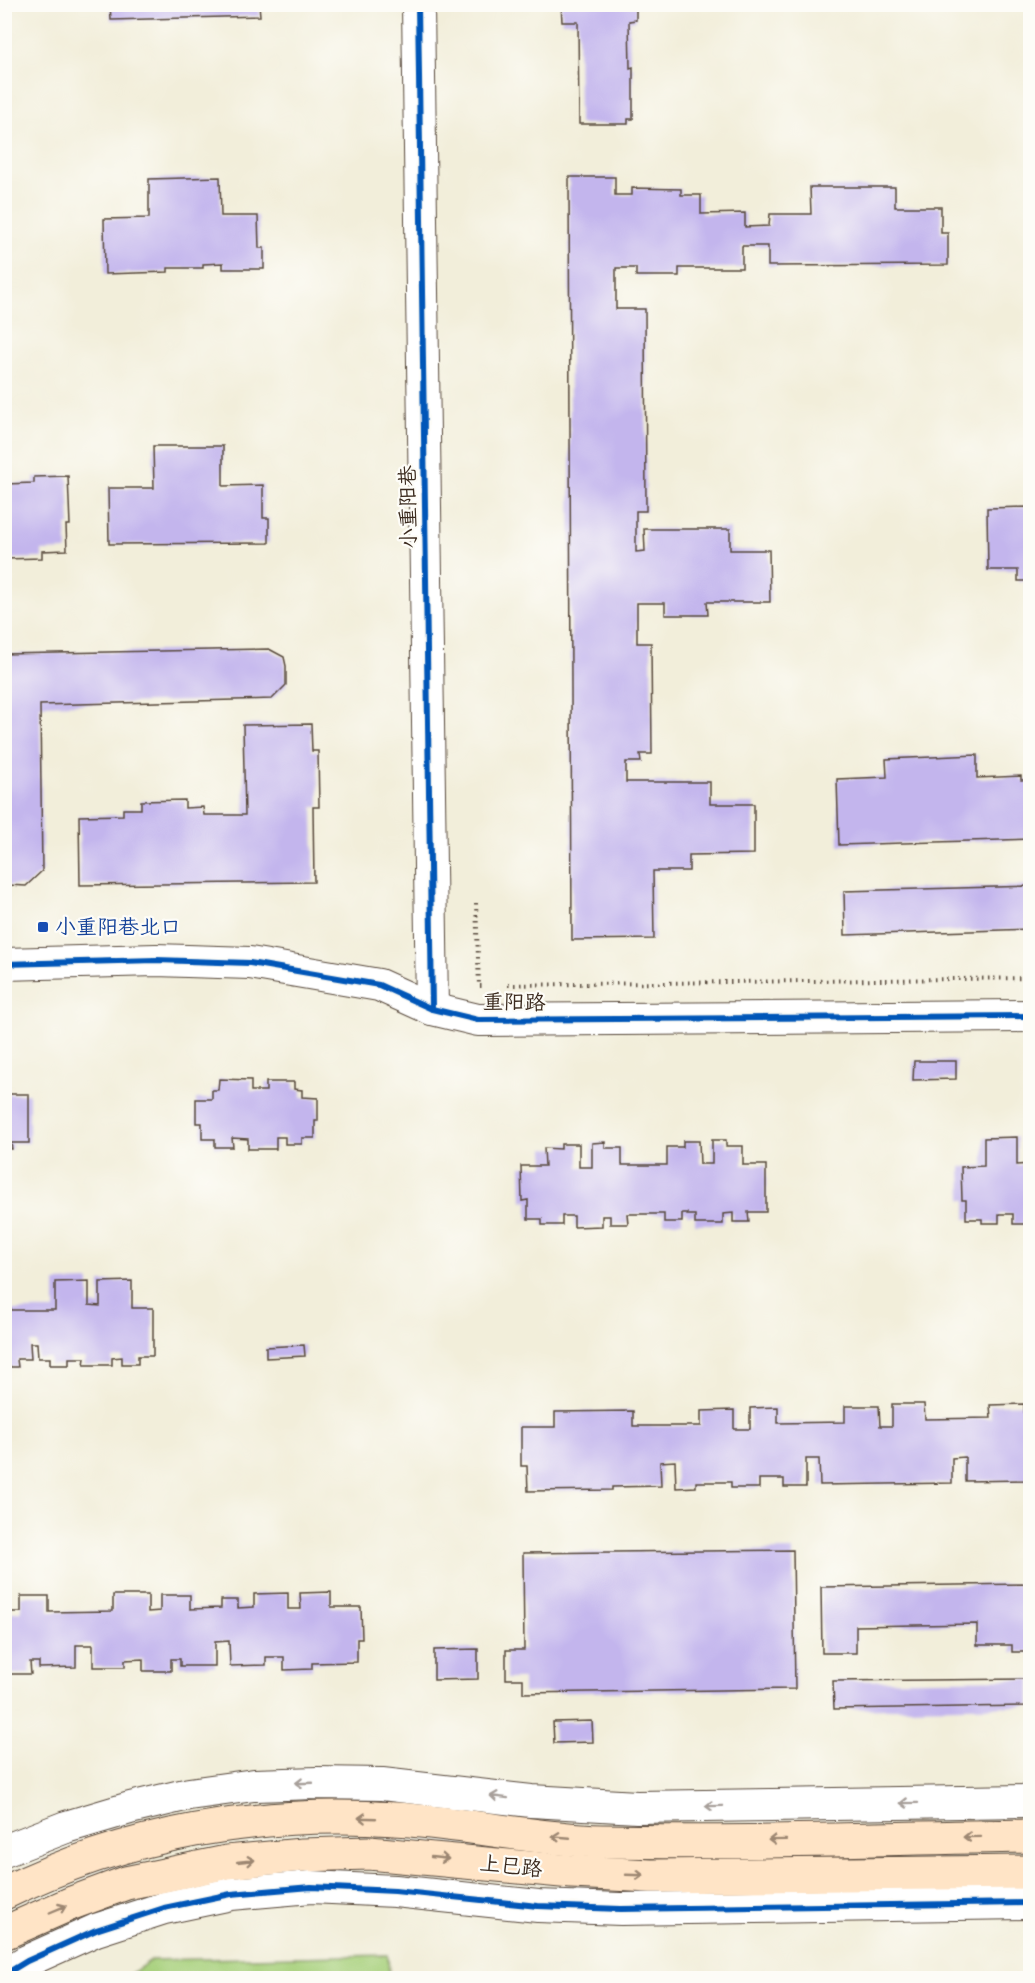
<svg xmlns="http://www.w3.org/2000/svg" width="1035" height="1983" viewBox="0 0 1035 1983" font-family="Mynerve,'LXGW WenKai TC',sans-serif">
<rect width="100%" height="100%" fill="#fdfcf7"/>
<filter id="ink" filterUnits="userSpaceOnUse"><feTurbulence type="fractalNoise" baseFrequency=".0167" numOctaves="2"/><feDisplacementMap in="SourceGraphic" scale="12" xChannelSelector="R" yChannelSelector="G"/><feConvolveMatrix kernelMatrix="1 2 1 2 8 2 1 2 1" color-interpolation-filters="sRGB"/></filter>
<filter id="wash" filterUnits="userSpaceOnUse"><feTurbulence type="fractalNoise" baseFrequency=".008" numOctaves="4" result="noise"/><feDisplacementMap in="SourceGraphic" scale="24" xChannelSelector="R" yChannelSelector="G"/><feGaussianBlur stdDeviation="1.35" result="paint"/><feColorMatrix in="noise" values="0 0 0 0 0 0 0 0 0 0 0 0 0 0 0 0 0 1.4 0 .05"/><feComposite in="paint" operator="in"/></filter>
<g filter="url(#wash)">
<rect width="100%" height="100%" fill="#f2eeda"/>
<!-- green -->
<polygon fill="#a7d07c" stroke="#717d4d" stroke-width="1.5" points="388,1955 389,1978 125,1978 151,1960"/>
<g id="blocks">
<!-- building -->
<g fill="#c3b5ed">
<polygon points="110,4 259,4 260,16 111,20"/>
<polygon points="561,4 636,4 636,20 629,21 630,68 633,67 633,119 628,119 628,124 579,124 578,22 562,22"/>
<polygon points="220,177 221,216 258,216 259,248 264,248 264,269 223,269 223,263 203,264 203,268 168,268 168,272 105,274 104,219 149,218 149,179"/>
<polygon points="569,177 615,177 615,195 632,195 632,188 681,189 681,195 701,195 701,214 745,213 745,227 769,226 770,214 811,214 810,187 895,187 895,207 941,207 941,233 948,233 948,265 768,266 768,246 742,246 742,268 679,268 679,276 636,276 636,268 616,268 616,309 645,309 646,511 636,511 636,552 645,551 644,529 730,529 730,550 769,550 770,602 707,602 708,615 665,615 665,603 637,603 637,643 651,643 652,754 640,754 641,762 626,762 626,782 710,782 710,804 754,804 754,854 689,855 689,871 653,871 654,939 572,940"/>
<polygon points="153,446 223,446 223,486 263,485 263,518 269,518 269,543 109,544 108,488 154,488"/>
<polygon points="68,476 70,525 66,525 67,550 42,551 42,558 5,559 4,484 34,483 34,477"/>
<polygon points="1030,507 1030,605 1027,605 1026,581 1018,581 1018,570 988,570 987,508"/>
<polygon points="269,649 284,657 286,666 286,685 272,699 40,705 42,871 26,886 7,885 4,883 4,654"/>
<polygon points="311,724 312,751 318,751 319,807 313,807 314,882 80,885 79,816 123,815 123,809 141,809 141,801 185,800 185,808 203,807 204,815 245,815 243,725"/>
<polygon points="977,755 977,778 1021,776 1021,780 1030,780 1030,839 839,845 837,779 887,777 886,759"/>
<polygon points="1030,886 1030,929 845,935 844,891"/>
<polygon points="914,1061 956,1061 956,1079 913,1080"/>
<polygon points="219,1079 251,1080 251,1091 266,1091 266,1082 294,1082 294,1089 302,1090 302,1097 318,1098 318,1121 315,1121 315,1138 302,1138 302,1144 285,1144 285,1137 276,1137 276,1149 248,1149 248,1139 232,1138 233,1147 215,1147 215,1139 202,1139 202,1123 196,1123 196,1099 212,1099 212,1090 218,1090"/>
<polygon points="4,1094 29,1094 29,1143 11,1143 12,1149 4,1149"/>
<polygon points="1017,1137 1017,1165 1030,1164 1030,1224 1013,1224 1013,1214 999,1214 999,1223 982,1223 982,1219 966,1219 966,1200 962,1200 961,1167 984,1166 984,1138"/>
<polygon points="712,1140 726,1140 726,1146 743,1146 743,1165 766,1165 766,1212 748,1212 749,1222 733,1222 733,1213 723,1214 723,1224 695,1224 695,1215 687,1215 687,1213 682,1213 682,1222 664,1222 664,1214 627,1214 628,1224 610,1224 610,1216 602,1216 602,1226 574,1227 574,1216 562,1216 562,1225 542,1225 542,1219 528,1219 528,1200 522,1201 521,1166 545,1166 544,1148 561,1149 561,1144 579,1144 579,1167 592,1167 592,1143 605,1142 605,1148 622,1148 622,1165 667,1165 667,1147 683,1147 683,1141 699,1141 700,1164 712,1164"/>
<polygon points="89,1281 89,1305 100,1306 100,1282 132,1281 132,1308 153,1308 153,1356 138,1356 138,1364 122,1364 122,1357 112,1358 112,1365 84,1365 85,1358 69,1358 69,1365 50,1365 50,1358 38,1358 37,1343 30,1343 31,1359 17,1359 18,1367 4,1367 4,1282 9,1282 9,1310 55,1310 55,1282"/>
<polygon points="304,1345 305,1356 266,1358 266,1347"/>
<polygon points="892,1404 924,1404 925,1419 991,1418 990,1405 1024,1404 1025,1425 1030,1425 1030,1480 965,1481 965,1457 952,1458 952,1483 820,1485 819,1459 806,1459 806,1487 784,1487 784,1479 759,1479 759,1488 731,1488 731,1482 696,1482 696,1487 676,1488 675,1461 660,1462 661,1486 612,1487 612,1490 528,1491 527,1466 521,1466 521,1427 555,1427 555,1412 633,1411 633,1426 701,1426 701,1411 734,1410 734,1429 750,1429 750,1408 778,1407 778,1423 845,1422 845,1406 879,1406 880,1426 892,1426"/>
<polygon points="793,1550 795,1689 523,1693 523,1679 506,1679 506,1650 524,1650 523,1553"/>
<polygon points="1030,1584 1030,1652 1012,1652 1012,1645 977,1645 977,1624 856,1626 856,1653 822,1653 821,1587"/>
<polygon points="331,1592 331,1607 361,1607 362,1639 357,1639 357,1662 312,1663 312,1669 284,1670 284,1657 266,1657 266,1665 230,1666 229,1641 215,1642 215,1666 180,1666 180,1659 171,1659 171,1671 143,1671 143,1659 125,1660 125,1667 93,1667 93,1645 76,1645 76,1667 39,1668 39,1662 30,1662 31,1674 4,1674 4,1597 7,1597 7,1612 21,1612 21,1596 49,1596 49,1612 113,1611 113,1595 148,1595 148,1612 160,1611 160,1595 190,1595 190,1609 221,1608 221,1600 238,1600 238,1608 254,1607 254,1594 288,1593 288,1609 301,1609 300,1593"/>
<polygon points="478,1649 478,1679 434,1680 434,1650"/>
<polygon points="1030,1679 1030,1706 834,1709 833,1681"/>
<polygon points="592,1721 593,1742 554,1743 553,1722"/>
</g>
</g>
</g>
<g filter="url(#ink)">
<use href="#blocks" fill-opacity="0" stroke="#56473a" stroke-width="1.5"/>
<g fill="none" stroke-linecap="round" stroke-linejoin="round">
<!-- tertiary casing -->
<g stroke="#56473a" stroke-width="34">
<g id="tertiary">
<polyline points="418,4 432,1009"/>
<polyline points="4,964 156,960 250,963 379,985 432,1009 478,1020 1030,1016"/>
<polyline points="4,1851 66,1827 130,1808 189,1794 254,1785 317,1783 382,1784 531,1801 637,1807 1030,1801"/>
<polyline points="4,1975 27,1961 96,1930 164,1908 231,1894 311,1887 395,1891 538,1906 621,1909 1030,1903"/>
</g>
</g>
<!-- secondary casing -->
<g stroke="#56473a" stroke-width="35">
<g id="secondary">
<path d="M4,1893C126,1833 260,1810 395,1819C464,1823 533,1839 602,1841C745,1844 888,1838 1030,1836"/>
<polyline points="4,1933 72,1903 126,1883 227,1862 302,1855 369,1853 572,1872 651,1876 1030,1872"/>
</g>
</g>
<!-- path -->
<g stroke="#56473a" stroke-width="4" stroke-dasharray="1.5 4.5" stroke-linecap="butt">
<polyline points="476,903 479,986 482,986"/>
<polyline points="508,985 1030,978"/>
</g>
<!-- tertiary -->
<use href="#tertiary" stroke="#fff" stroke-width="32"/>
<!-- secondary -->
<use href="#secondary" stroke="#ffe4c6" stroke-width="33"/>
<!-- cycleway casing -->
<g stroke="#fdfcf7" stroke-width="10">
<g id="cycleway">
<polyline points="418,4 432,1009"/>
<polyline points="4,964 156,960 250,963 379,985 432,1009 478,1020 1030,1016"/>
<polyline points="4,1975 27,1961 96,1930 164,1908 231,1894 311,1887 395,1891 538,1906 621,1909 1030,1903"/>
</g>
</g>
<!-- cycleway -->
<use href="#cycleway" stroke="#0057b8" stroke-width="6"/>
</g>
<!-- one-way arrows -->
<defs><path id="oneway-shaft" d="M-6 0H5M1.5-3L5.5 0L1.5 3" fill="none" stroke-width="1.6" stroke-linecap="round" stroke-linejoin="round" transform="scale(1.5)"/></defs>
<g stroke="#a79f9a">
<use href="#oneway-shaft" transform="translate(304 1783) rotate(178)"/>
<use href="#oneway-shaft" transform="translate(499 1797) rotate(-173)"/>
<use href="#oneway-shaft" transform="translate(909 1803) rotate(179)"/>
<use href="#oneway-shaft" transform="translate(714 1806) rotate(179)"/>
</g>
<g stroke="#9d8772">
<use href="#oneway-shaft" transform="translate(367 1818) rotate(-178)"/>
<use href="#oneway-shaft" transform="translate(561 1837) rotate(-175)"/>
<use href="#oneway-shaft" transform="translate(972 1837) rotate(179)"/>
<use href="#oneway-shaft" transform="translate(777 1840) rotate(179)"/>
<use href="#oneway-shaft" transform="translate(440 1858) rotate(6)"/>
<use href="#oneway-shaft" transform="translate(246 1861) rotate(-6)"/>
<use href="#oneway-shaft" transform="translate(635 1875) rotate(2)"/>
<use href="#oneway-shaft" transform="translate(58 1909) rotate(-23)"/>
</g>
</g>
<!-- markers -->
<rect fill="#1a4fb4" stroke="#fdfcf7" stroke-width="2" x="37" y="921" width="12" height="12" rx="3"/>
<g text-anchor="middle" stroke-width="4.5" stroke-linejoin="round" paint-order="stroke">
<!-- street labels -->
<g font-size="21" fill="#3b2a1e" stroke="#fdfcf7">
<text transform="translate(408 507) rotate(-91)" y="7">小重阳巷</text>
<text transform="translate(514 1002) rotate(1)" y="7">重阳路</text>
<text transform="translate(511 1866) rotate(6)" y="7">上巳路</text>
</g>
<!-- transit labels -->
<g font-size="21" fill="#164399" stroke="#fdfcf7" text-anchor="start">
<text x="55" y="934">小重阳巷北口</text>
</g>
</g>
<!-- margin -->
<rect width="1035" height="1983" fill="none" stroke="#fdfcf7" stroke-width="24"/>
</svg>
